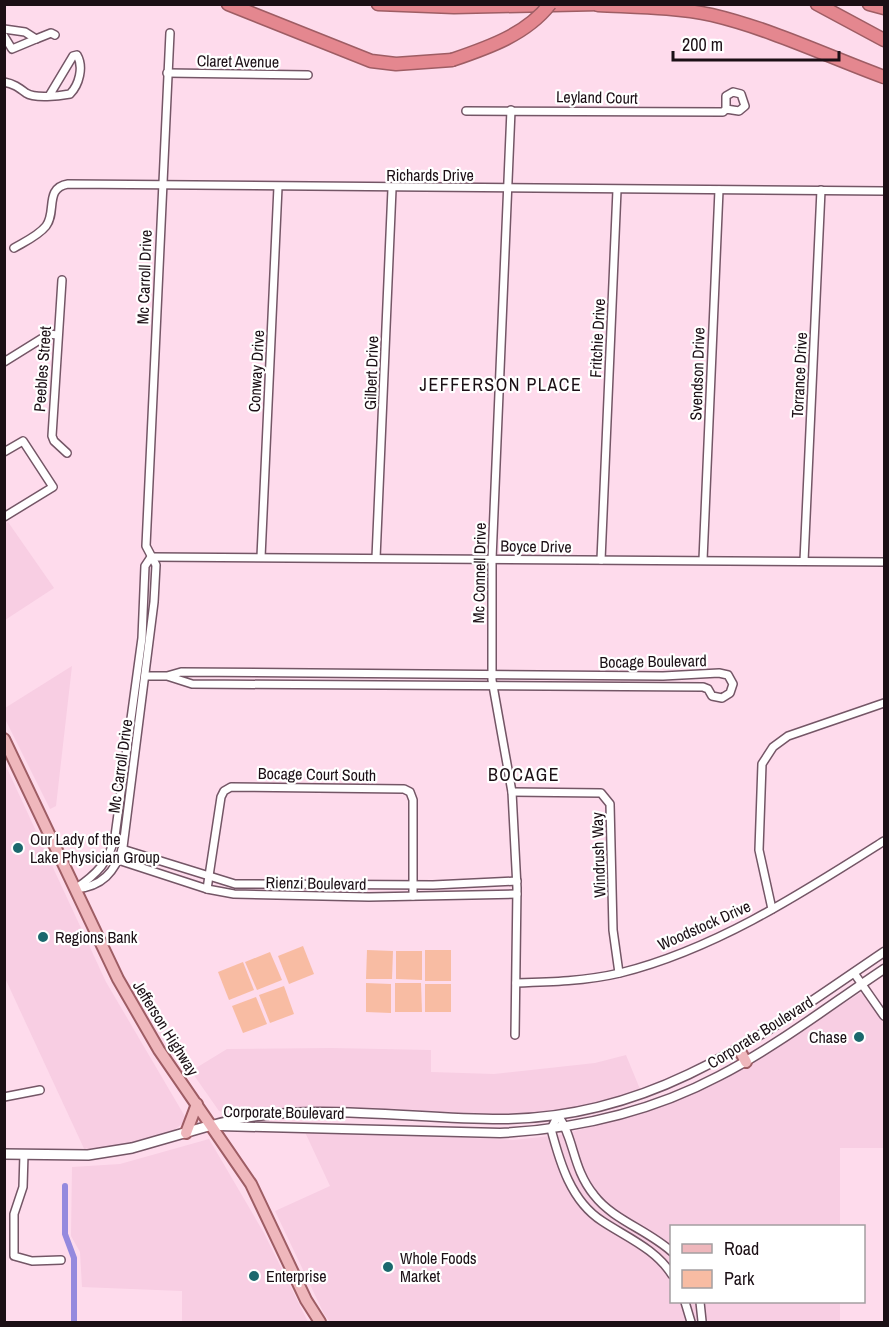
<svg xmlns="http://www.w3.org/2000/svg" width="889" height="1327" viewBox="0 0 889 1327" font-family="'Archivo Narrow',sans-serif">
<rect width="100%" height="100%" fill="#fedbec"/>
<!-- built -->
<g fill="#f8cee3">
<polygon points="8,522 54,588 5,620 4,525"/>
<polygon points="72,666 56,806 50,809 5,719 5,708"/>
<polygon points="4,762 106,982 187,1120 174,1130 87,1155 5,978"/>
<polygon points="860,993 867,997 884,1022 884,1148 840,1148 840,1226 672,1226 672,1302 840,1302 840,1322 330,1322 324,1314 275,1211 330,1186 304,1130 513,1140 560,1135 650,1111 698,1091 741,1070"/>
<polygon points="332,1048 431,1050 431,1072 494,1074 595,1063 626,1055 642,1094 559,1112 508,1119 384,1115 240,1118 219,1111 191,1071 227,1049"/>
<polygon points="209,1139 264,1233 308,1322 182,1322 182,1291 82,1287 80,1252 71,1236 72,1167 120,1164"/>
</g>
<!-- green -->
<g fill="#f8bca3">
<polygon points="303,946 314,974 289,984 278,956"/>
<polygon points="367,950 393,951 392,979 366,979"/>
<rect x="425" y="950" width="26" height="31"/>
<polygon points="396,951 422,951 422,980 396,979"/>
<polygon points="270,952 282,980 257,990 245,962"/>
<polygon points="243,962 254,990 229,1000 218,972"/>
<polygon points="366,983 391,984 391,1013 366,1012"/>
<polygon points="395,983 421,983 422,1012 395,1012"/>
<rect x="425" y="984" width="26" height="28"/>
<polygon points="284,986 294,1014 270,1023 259,995"/>
<polygon points="256,997 267,1024 243,1033 232,1006"/>
</g>
<g fill="none" stroke-linecap="round" stroke-linejoin="round">
<!-- canal -->
<polyline stroke="#9489de" stroke-width="6" points="65,1186 65,1234 74,1258 74,1322"/>
<!-- minor casing -->
<g stroke="#745666" stroke-width="10">
<g id="minor">
<polyline points="4,29 25,32 36,39 51,33 55,35"/>
<polyline points="4,36 12,49 36,39"/>
<polyline points="167,73 308,75"/>
<path d="M4,82C14,84 18,87 26,93C35,99 59,96 70,94C79,85 84,67 77,55L73,56L49,96"/>
<polyline points="511,110 492,559 492,680 512,792 517,888 515,1035"/>
<polyline points="466,111 723,112 726,109 739,111 745,106 741,94 733,92 726,96 726,109"/>
<path d="M14,248C24,242 38,236 46,226C57,212 44,188 68,184L884,191"/>
<polyline points="62,280 52,436 54,441 67,453"/>
<polyline points="4,362 49,334 57,335"/>
<polyline points="4,452 23,441 53,487 4,517"/>
<polyline points="151,557 884,562"/>
<polyline points="261,557 278,187"/>
<polyline points="376,558 392,189"/>
<polyline points="601,560 617,190"/>
<polyline points="703,560 719,190"/>
<polyline points="804,561 821,190"/>
<polyline points="145,676 167,676 181,672 663,676 719,673 728,675 733,684 730,693 722,698 712,696 708,689 703,687 192,684 167,676"/>
<polyline points="512,792 601,793 610,804 613,930 619,973"/>
<polyline points="122,849 235,884 433,885 517,881"/>
<polyline points="118,860 207,889 234,894 369,897 517,894"/>
<path d="M75,889C102,887 115,872 123,847L154,602L156,565L146,546L170,33"/>
<path d="M75,889C97,874 109,862 115,836L142,638L145,566L151,557"/>
<polyline points="207,889 221,797 224,791 231,787 404,789 410,792 413,800 413,896"/>
<polyline points="772,909 759,850 762,764 773,747 788,736 884,703"/>
<polyline points="854,973 884,1016"/>
<path d="M516,983C551,982 586,981 620,973C716,949 802,893 884,841"/>
<polyline points="4,1097 40,1090"/>
<polyline points="24,1154 23,1187 14,1214 14,1256 32,1261 61,1260"/>
<path d="M672,1252C648,1230 613,1220 594,1195C572,1168 575,1140 558,1115L551,1129C560,1163 571,1201 602,1221C626,1237 656,1249 672,1275"/>
<polyline points="685,1302 691,1322"/>
<polyline points="700,1302 702,1321"/>
</g>
</g>
<!-- tertiary casing -->
<g stroke="#745666" stroke-width="11">
<g id="tertiary">
<path d="M212,1125C307,1099 409,1120 506,1119C658,1117 764,1033 884,952"/>
<path d="M219,1126L500,1133C577,1129 651,1112 719,1076C777,1046 830,1005 884,969"/>
</g>
</g>
<!-- secondary casing -->
<g stroke="#745666" stroke-width="12">
<polyline id="secondary" points="4,1154 88,1155 132,1148 212,1125"/>
</g>
<!-- primary casing -->
<g stroke="#9e5d64" stroke-width="14">
<g id="primary">
<polyline points="4,739 118,979 159,1050 251,1184 306,1300 320,1322"/>
<polyline points="739,1049 746,1062"/>
<polyline points="186,1133 197,1104"/>
</g>
</g>
<!-- motorway casing -->
<g stroke="#9e5d64" stroke-width="15">
<g id="motorway">
<polyline points="228,4 371,61 396,64 452,60"/>
<polyline points="378,4 454,7 599,4"/>
<polyline points="817,4 884,40"/>
<polyline points="869,4 884,8"/>
<path d="M598,5C636,7 675,7 712,15C771,29 827,56 884,77"/>
</g>
</g>
<!-- minor -->
<use href="#minor" stroke="#fff" stroke-width="7"/>
<!-- tertiary -->
<use href="#tertiary" stroke="#fff" stroke-width="8"/>
<!-- secondary -->
<use href="#secondary" stroke="#fff" stroke-width="9"/>
<!-- primary -->
<use href="#primary" stroke="#efb7bc" stroke-width="10"/>
<!-- motorway -->
<use href="#motorway" stroke="#e4878f" stroke-width="12"/>
<!-- motorway-bridge casing -->
<g stroke="#9e5d64" stroke-width="15" stroke-linecap="butt">
<path id="motorway-bridge" d="M452,60C487,48 526,35 550,4"/>
</g>
<!-- motorway-bridge -->
<use href="#motorway-bridge" stroke="#e4878f" stroke-width="12"/>
</g>
<!-- markers -->
<g fill="#1b686d" stroke="#fff" stroke-width="2">
<circle cx="18" cy="848" r="6"/>
<circle cx="43" cy="937" r="6"/>
<circle cx="859" cy="1037" r="6"/>
<circle cx="388" cy="1267" r="6"/>
<circle cx="254" cy="1276" r="6"/>
</g>
<g text-anchor="middle" stroke-width="4.5" stroke-linejoin="round" paint-order="stroke">
<!-- street labels -->
<g font-size="16" fill="#1b0f15" stroke="#fff">
<text transform="translate(238 61) rotate(1)" y="6">Claret Avenue</text>
<text transform="translate(597 97) rotate(1)" y="6">Leyland Court</text>
<text x="430" y="181">Richards Drive</text>
<text transform="translate(144 277) rotate(-88)" y="6">Mc Carroll Drive</text>
<text transform="translate(597 338) rotate(-87)" y="6">Fritchie Drive</text>
<text transform="translate(42 369) rotate(-86)" y="6">Peebles Street</text>
<text transform="translate(256 371) rotate(-87)" y="6">Conway Drive</text>
<text transform="translate(371 373) rotate(-88)" y="6">Gilbert Drive</text>
<text transform="translate(697 374) rotate(-88)" y="6">Svendson Drive</text>
<text transform="translate(799 375) rotate(-87)" y="6">Torrance Drive</text>
<text transform="translate(536 546) rotate(1)" y="6">Boyce Drive</text>
<text transform="translate(479 573) rotate(-89)" y="6">Mc Connell Drive</text>
<text transform="translate(653 661) rotate(-1)" y="6">Bocage Boulevard</text>
<text transform="translate(120 766) rotate(-82)" y="6">Mc Carroll Drive</text>
<text transform="translate(317 774) rotate(1)" y="6">Bocage Court South</text>
<text transform="translate(598 855) rotate(-92)" y="6">Windrush Way</text>
<text transform="translate(316 883) rotate(1)" y="6">Rienzi Boulevard</text>
<text transform="translate(704 925) rotate(-24)" y="6">Woodstock Drive</text>
<text transform="translate(166 1028) rotate(58)" y="6">Jefferson Highway</text>
<text transform="translate(760 1032) rotate(-32)" y="6">Corporate Boulevard</text>
<text transform="translate(284 1112) rotate(1)" y="6">Corporate Boulevard</text>
</g>
<!-- poi labels -->
<g font-size="16" fill="#1b0f15" stroke="#fff" text-anchor="start">
<text x="30" y="845">Our Lady of the<tspan x="30" dy="18">Lake Physician Group</tspan></text>
<text x="55" y="943">Regions Bank</text>
<text x="847" y="1043" text-anchor="end">Chase</text>
<text x="400" y="1264">Whole Foods<tspan x="400" dy="18">Market</tspan></text>
<text x="266" y="1282">Enterprise</text>
</g>
<!-- neighbourhood labels -->
<g font-size="18" letter-spacing="1.5" fill="#1b0f15" stroke="#fff">
<text x="501" y="391">JEFFERSON PLACE</text>
<text x="524" y="781">BOCAGE</text>
</g>
</g>
<!-- border -->
<rect width="889" height="1327" fill="none" stroke="#1b0f15" stroke-width="12"/>
<!-- legend -->
<rect x="670" y="1225" width="195" height="78" fill="#ffffff" stroke="#a49fa1" stroke-width="1.5"/>
<rect x="682" y="1244" width="30" height="9" fill="#efb7bc" stroke="#a49fa1" stroke-width="1.5"/>
<text x="724" y="1255" font-size="18" fill="#1b0f15">Road</text>
<rect x="682" y="1270" width="30" height="18" fill="#f8bca3" stroke="#a49fa1" stroke-width="1.5"/>
<text x="724" y="1285" font-size="18" fill="#1b0f15">Park</text>
<!-- scale -->
<path d="M673 51v9h166v-9" fill="none" stroke="#1b0f15" stroke-width="3"/>
<text x="682" y="51" font-size="18" fill="#1b0f15" stroke="#ffffff" stroke-width="4.5" paint-order="stroke">200 m</text>
</svg>
